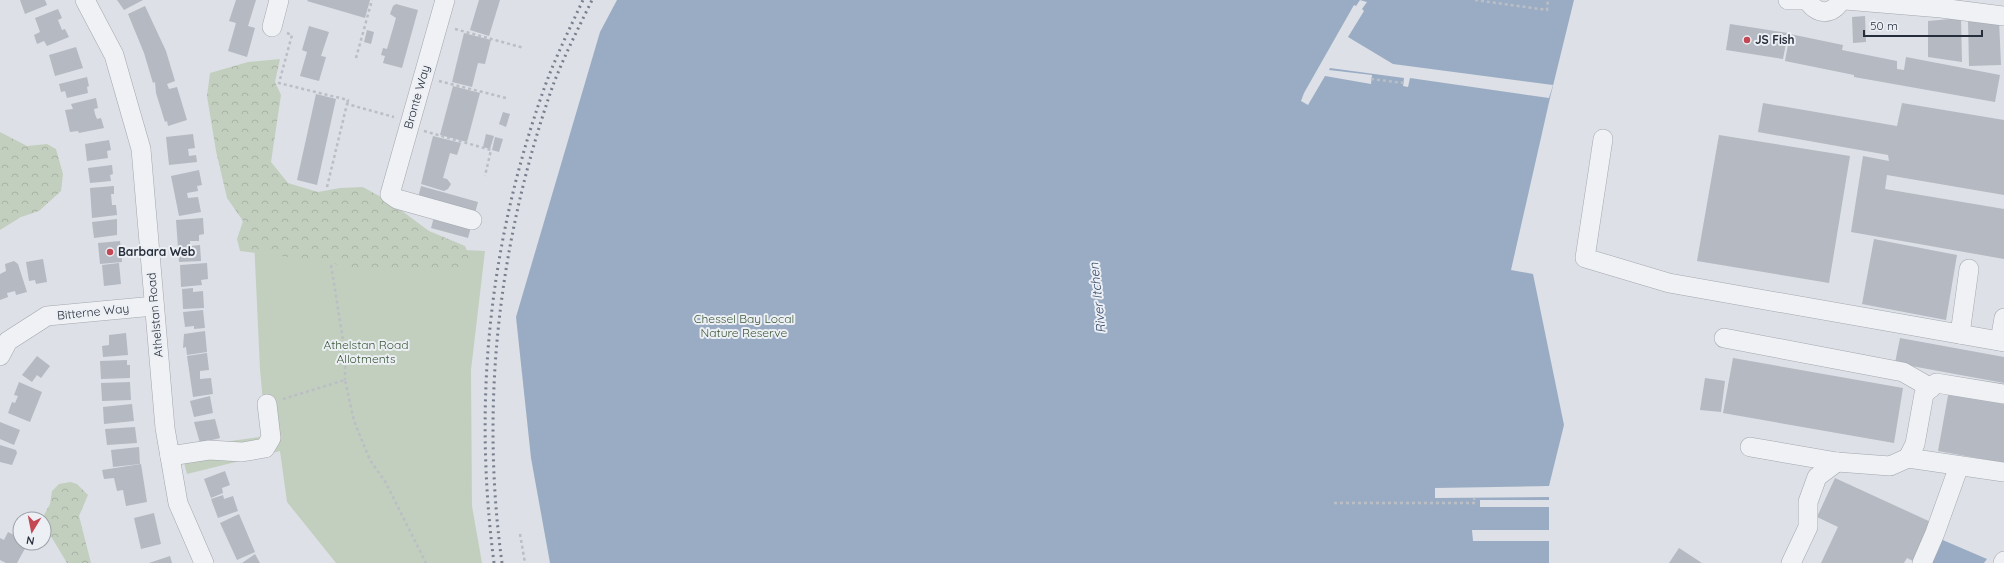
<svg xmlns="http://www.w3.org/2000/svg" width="2004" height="563" viewBox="0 0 2004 563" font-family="Quicksand,sans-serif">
<defs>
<pattern id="forest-crowns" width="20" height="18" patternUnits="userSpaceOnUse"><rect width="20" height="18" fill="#c2cfbe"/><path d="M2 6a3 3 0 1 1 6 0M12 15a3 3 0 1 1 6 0" fill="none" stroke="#a7b2a4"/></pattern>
</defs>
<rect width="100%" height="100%" fill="#dde0e6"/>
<!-- green -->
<polygon fill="#c2cfbe" points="254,240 485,251 471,370 472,506 482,563 336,563 287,502 280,451 187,474 180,448 266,436 260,369"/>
<!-- forest -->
<g fill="url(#forest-crowns)">
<polygon points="280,59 275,82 281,95 271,162 288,183 318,192 340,188 363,187 390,202 429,231 465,246 471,261 459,271 374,271 313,260 240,251 237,239 243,221 227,198 216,151 207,96 210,73 248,62"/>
<polygon points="0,132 27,146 47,144 56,149 63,174 61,191 39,211 21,217 0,230"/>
<polygon points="70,482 77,484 88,495 79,516 91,563 67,563 46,528 44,519 42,519 50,504 52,491 59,484"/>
</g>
<!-- water -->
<g fill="#9aacc4">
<polygon points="617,0 1574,0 1550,98 1511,270 1533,274 1564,425 1549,486 1549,563 550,563 531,458 516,317 600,32"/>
<polygon points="1938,538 1987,559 1984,563 1927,563"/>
</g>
<!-- pier -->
<g fill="#dde0e6">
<polygon points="1360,0 1367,2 1362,9 1364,11 1348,37 1393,64 1553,85 1549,98 1410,78 1408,87 1403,86 1404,78 1330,68 1329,70 1372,75 1371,84 1325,76 1308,105 1301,101 1304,93 1354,5 1356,6"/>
<polygon points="1549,486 1549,497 1435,498 1435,488"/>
<rect x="1480" y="500" width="69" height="7"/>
<polygon points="1472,530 1549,530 1549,541 1473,541"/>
</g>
<!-- building -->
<g fill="#b4b9c2">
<polygon points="20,0 45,0 47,5 25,14"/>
<polygon points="117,0 143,0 124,10"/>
<polygon points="236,0 256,0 248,26 255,28 247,57 228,51 236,23 229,21"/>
<polygon points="308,0 370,0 365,18 307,1"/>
<polygon points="479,0 500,0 489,36 470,30"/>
<polygon points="396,4 418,10 402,68 383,63 385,56 381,55 383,48 387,49 396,18 390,14 393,6"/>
<polygon points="145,6 166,51 175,81 167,84 169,89 177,87 187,120 168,126 167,121 165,122 156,93 155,82 153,83 144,53 128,14"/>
<polygon points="58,9 62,18 58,20 62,30 65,29 69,37 47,46 44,41 37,44 34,35 40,32 35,18"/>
<polygon points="1865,16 1866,42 1853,43 1852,17"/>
<polygon points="1961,18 1962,62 1928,57 1928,21"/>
<polygon points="1968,20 1999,20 2001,65 1969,66"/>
<polygon points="1730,24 1788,33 1783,59 1726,50"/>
<polygon points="309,26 329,32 321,56 326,57 319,81 300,76 307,52 302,50"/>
<polygon points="367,30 374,32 371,44 364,42"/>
<polygon points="464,33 491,40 485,64 478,63 472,87 452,82"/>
<polygon points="1790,34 1843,45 1842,50 1897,61 1897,69 1904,70 1906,57 2000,75 1995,102 1854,77 1854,75 1785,61"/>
<polygon points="76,47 83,68 55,76 49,55"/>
<polygon points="87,77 89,86 87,87 88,93 67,98 65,91 61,92 59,84"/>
<polygon points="453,86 480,93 467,142 440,135"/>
<polygon points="316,94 336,99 317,185 297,180"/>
<polygon points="96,98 98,108 94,109 95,114 97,119 101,118 104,128 79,133 78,131 70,132 65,110 73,109 71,104"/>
<polygon points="1763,103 1897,126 1902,103 2004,120 2004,195 1887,175 1885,189 2004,209 2004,259 1851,232 1863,156 1889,161 1888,155 1758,132"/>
<polygon points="503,112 510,114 506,127 499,124"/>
<polygon points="193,134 195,148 188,149 189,156 196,155 197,162 169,165 166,137"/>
<polygon points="486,134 494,136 490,149 483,147"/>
<polygon points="1719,135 1850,156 1829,283 1697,261"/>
<polygon points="433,136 461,143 457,155 450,153 443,178 447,179 451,184 448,189 444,191 421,184"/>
<polygon points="495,137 503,139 499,152 492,150"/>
<polygon points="109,140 111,150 107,151 108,158 87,161 85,144"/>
<polygon points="112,165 113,174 110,175 111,181 90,183 88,168"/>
<polygon points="199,170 202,185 197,186 198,191 187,193 188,198 198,197 201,212 179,216 171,176"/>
<polygon points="114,186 114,194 111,194 112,205 116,205 117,215 92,218 90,188"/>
<polygon points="421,186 478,202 475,213 418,198"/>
<polygon points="434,217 471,227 468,238 431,228"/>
<polygon points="203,218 204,234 199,235 199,241 190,241 190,246 200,245 201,261 179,262 176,220"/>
<polygon points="117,219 117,235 94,238 92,222"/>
<polygon points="1874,239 1957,255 1946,320 1862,304"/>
<polygon points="120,241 122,262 100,264 98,243"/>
<polygon points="43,259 47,282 36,284 35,280 29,281 26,262"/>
<polygon points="14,261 18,264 27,292 16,295 15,291 7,293 8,297 0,300 0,274 6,271 5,264"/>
<polygon points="119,263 121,284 104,286 102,265"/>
<polygon points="207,263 208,279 201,280 202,285 181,287 180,265"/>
<polygon points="193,288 193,292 203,291 204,308 183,309 182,289"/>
<polygon points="203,310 205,328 194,329 194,326 185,327 183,312"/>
<polygon points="205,331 207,352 187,355 186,347 183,348 184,334"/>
<polygon points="126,333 128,355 103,357 102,346 109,345 109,335"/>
<polygon points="1900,338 2004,357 2004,383 1895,363"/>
<polygon points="207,353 209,370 200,371 200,379 211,378 213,394 193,397 187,356"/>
<polygon points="37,356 50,366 41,378 37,375 32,382 22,375"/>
<polygon points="1733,358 1903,388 1894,443 1723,413"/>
<polygon points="127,360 127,365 130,365 130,378 101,379 100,361"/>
<polygon points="1705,378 1725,381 1721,412 1700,410"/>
<polygon points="19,382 42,392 30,422 8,413 12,402 15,403 18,396 14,395"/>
<polygon points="130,382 131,400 102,401 101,383"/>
<polygon points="1949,390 2004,399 2004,463 1938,451"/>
<polygon points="210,396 213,413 194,417 190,401"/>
<polygon points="132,404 134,421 104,424 103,407"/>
<polygon points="215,419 220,438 200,443 194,422"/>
<polygon points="0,422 20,430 14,445 0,439"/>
<polygon points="135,427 137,443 107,445 105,429"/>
<polygon points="0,445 16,450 17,453 12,465 0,462"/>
<polygon points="139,447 140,464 113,467 111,450"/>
<polygon points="141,464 147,502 126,506 123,490 117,491 114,478 104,479 102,470"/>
<polygon points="225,471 230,485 222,488 223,493 211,498 204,479"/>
<polygon points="1835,478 1933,523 1915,562 1907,558 1904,563 1821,563 1838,527 1817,517"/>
<polygon points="223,495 224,499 233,496 238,511 218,518 211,499"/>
<polygon points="154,513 161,544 141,549 134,518"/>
<polygon points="239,514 255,552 237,560 220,523"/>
<polygon points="8,532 20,538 20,543 28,543 17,563 6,563 0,560 0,538 4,540"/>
<polygon points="1679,548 1702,563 1669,563"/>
<polygon points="255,554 260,563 242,563"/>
<polygon points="170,556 172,563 149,563"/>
</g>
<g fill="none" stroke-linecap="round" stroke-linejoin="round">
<!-- minor casing -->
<g stroke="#a3a7af" stroke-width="20">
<g id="minor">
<polyline points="85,0 114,55 141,149 165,428 178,503 204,563"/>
<polyline points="445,0 390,194 397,199 472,220"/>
<polyline points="1788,0 1808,0"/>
<path d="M1808,0C1815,15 1833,16 1841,0"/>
<polyline points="1845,0 1941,8 2004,16"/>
<polyline points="272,27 279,0"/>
<polyline points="1603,139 1585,258 1669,283 2004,342"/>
<polyline points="1960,334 1969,269"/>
<polyline points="1724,338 1903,372 1931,388"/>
<polyline points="2000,341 2004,318"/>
<polyline points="0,356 8,341 47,316 154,306"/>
<polyline points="1750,447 1837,462 1890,466 1908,458 2004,472"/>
<polyline points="170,456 209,450 242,452 265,448 271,438 267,404"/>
<polyline points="1908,458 1915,444 1924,394 1936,383 2004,394"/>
<polyline points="1791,563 1808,527 1808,502 1817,477 1837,462"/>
<polyline points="1922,563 1935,533 1959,466"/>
<polyline points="2003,563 2004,561"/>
</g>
</g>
<!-- path -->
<g stroke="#bbbec4" stroke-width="2.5" stroke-dasharray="3 3" stroke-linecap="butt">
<polyline points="1475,0 1547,10 1548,0"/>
<polyline points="455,29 524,48"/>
<polyline points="287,33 292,35 279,83 348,100 347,104"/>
<polyline points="356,58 372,0"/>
<polyline points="1371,79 1404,83"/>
<polyline points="439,81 506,98"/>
<polyline points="424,131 491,150 485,176"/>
<polyline points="327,187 347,104 394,117"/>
<polyline points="331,265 345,352 345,380"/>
<polyline points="283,399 345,380 354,421 370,460 386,483 426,563"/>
<polyline points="1334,503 1475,503 1474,498"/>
<polyline points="520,534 525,563"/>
</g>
<!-- minor -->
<use href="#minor" stroke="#eff1f4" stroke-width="19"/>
<!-- rail -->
<g stroke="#777f8e" stroke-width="3" stroke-dasharray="2 4" stroke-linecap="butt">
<path d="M494,563C473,399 489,242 545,86C556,56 570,28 583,0"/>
<path d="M502,563C480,402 499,241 552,88C563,58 578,29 592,0"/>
</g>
</g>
<!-- markers -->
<g fill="#c44854" stroke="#eceff4" stroke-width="1.5">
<circle cx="1747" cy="40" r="4"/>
<circle cx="110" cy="252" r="4"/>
</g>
<g text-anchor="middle" stroke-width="4" stroke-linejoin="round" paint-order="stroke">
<!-- poi labels -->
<g font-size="12" font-weight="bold" fill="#272e3b" stroke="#eceff4" text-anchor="start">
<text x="1755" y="44">JS Fish</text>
<text x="118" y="256">Barbara Web</text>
</g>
<!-- street labels -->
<g font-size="12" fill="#272e3b" stroke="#eceff4">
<text transform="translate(417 97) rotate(-74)" y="4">Bronte Way</text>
<text transform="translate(93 312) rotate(-6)" y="4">Bitterne Way</text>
<text transform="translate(155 315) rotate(-95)" y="4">Athelstan Road</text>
</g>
<!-- park labels -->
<g font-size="12" fill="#3a5636" stroke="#eceff4">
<text x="744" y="323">Chessel Bay Local<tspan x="744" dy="14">Nature Reserve</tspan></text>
<text x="366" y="349">Athelstan Road<tspan x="366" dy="14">Allotments</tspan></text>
</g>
<!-- water labels -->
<g font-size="13" font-style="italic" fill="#344a6c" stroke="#eceff4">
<text transform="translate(1097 298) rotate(-96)" y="5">River Itchen</text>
</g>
</g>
<!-- north arrow -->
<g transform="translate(32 531) rotate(190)"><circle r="19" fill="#eceff4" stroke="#9da2aa"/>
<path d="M0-3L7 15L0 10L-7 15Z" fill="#c44854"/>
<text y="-6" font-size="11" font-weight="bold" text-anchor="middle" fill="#272e3b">N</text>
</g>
<!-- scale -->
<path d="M1864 30v6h118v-6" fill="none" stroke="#272e3b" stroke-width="2"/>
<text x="1870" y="30" font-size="12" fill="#272e3b" stroke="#eceff4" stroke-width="3" paint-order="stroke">50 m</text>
</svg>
